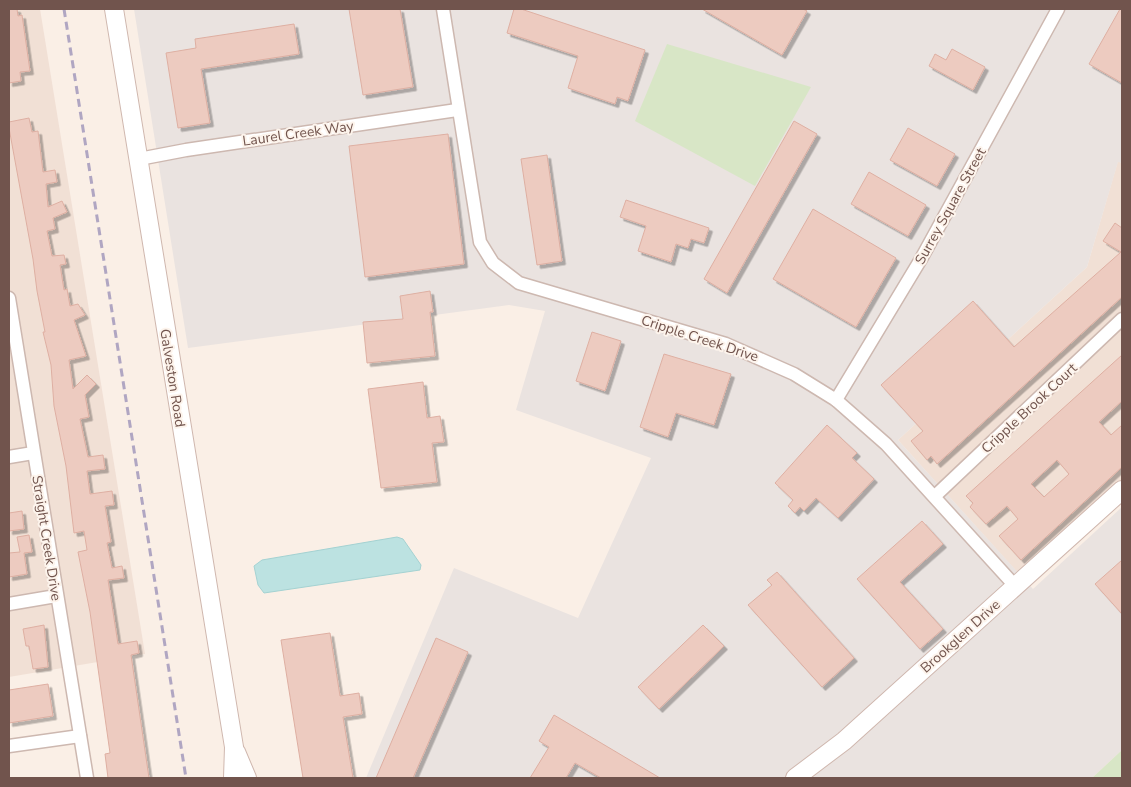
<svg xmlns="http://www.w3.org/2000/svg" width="1131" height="787" viewBox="0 0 1131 787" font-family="'Nunito Sans',sans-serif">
<defs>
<filter id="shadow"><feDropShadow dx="3.5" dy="3.5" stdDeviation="0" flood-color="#0004"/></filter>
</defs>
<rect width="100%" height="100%" fill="#faefe6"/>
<!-- residential -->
<g fill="#f1e0d5">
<polygon points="9,9 40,9 145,654 9,677"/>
<polygon points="1118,161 1122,163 1122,481 1019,574 898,440 1087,267"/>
</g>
<!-- industrial -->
<polygon fill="#eae3e0" points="134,9 1122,9 1122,163 1118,162 1087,267 898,440 1033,589 1122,507 1122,750 1092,778 366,778 454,568 578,618 651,458 516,410 545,311 509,305 188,348"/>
<!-- green -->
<g fill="#d8e6c6">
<polygon points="667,44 811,87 755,186 635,121"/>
<polygon points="1122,750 1122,778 1092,778"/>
</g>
<!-- water -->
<polygon fill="#bce2e1" stroke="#a4d2d2" points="397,537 403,539 421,565 420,570 264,593 258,585 254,566 262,560"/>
<!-- building -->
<g fill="#edcbc0" stroke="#deafa2" fill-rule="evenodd" filter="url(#shadow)">
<polygon points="9,9 17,9 18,16 22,15 30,71 20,72 21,81 9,83"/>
<polygon points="349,9 400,9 413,87 363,95"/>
<polygon points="514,9 521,9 645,50 628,101 617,97 615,104 568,88 578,56 507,33"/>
<polygon points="702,9 803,9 807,11 782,55"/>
<polygon points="1120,9 1122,9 1122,83 1089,64"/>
<polygon points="294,24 299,54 201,69 210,123 178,128 166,53 196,48 195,39"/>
<polygon points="952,49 985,67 973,90 929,66 935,54 946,60"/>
<polygon points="29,118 32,132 38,131 43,172 55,170 57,182 46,184 48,207 62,201 67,212 53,218 55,229 47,231 52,256 64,255 66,264 60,265 64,290 67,289 70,306 78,304 85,315 74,320 86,356 69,360 73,389 87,375 96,384 85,395 89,417 80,419 88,457 103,455 105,469 87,471 90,494 112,491 114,505 105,506 111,542 107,543 112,568 122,566 124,578 108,580 118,644 137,641 139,653 131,655 149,778 108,778 105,754 110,753 90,612 78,552 87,550 84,531 74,533 66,466 54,406 51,365 43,332 45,332 37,291 33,259 9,128 9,122"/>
<polygon points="794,121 817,134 727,293 704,279"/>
<polygon points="908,128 955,154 937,186 890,160"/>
<polygon points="448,134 464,264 365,277 349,146"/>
<polygon points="547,155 562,261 537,265 521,159"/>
<polygon points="869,172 926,205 908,236 851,204"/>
<polygon points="626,200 709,228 704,243 691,239 688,248 676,244 671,262 638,251 646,226 620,217"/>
<polygon points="813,209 896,258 856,327 773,279"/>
<polygon points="1115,223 1122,228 1122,297 937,464 931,456 927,460 911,441 923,431 881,385 973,301 1014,347 1121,252 1103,241"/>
<polygon points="430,291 433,312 430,312 435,356 367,363 363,322 403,319 400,296"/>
<polygon points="592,332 621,341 605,391 576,381"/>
<polygon points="664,354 731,374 714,425 676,413 668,437 640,427"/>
<path d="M1122,355V401L1099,422L1111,435L1122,425V467L1021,560L999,536L1018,519L1007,506L986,524L970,507L973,503L966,496ZM1057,460L1069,474L1044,497L1031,484Z"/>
<polygon points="423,382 427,418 440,416 444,442 432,443 437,482 381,488 368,389"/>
<polygon points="827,425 857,453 852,458 874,479 838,518 816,498 804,511 800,507 795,513 788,506 793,500 775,483"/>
<polygon points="22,511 24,529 9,531 9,513"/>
<polygon points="922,521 943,544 900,582 943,629 920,649 857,579"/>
<polygon points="29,535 32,552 24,553 27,574 9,577 9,553 20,552 17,537"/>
<polygon points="1122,560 1122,614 1095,584"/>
<polygon points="777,572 854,658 822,687 748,605 772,585 767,580"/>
<polygon points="44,625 48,667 33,669 29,646 26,646 23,629"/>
<polygon points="703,625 724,646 659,709 638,687"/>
<polygon points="330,633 340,696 359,693 362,714 343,717 353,778 303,778 281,640"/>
<polygon points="436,638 468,652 413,778 376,778"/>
<polygon points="48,684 53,716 9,723 9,690"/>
<polygon points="554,715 660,778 601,778 575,763 566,778 530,778 549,747 539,741"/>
</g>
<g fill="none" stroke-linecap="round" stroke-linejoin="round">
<!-- street casing -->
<g stroke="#cdb8b0" stroke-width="15">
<g id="street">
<polyline points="443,9 480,242 493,263 519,283 726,344 794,374 836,400 886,444 1016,587"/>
<polyline points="139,159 186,150 457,110"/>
<polyline points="9,298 87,778"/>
<polyline points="836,400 921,259 1058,9"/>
<polyline points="9,457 33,453"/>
<polyline points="935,496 1122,319"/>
<polyline points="9,604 56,596"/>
<polyline points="9,746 80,736"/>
</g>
</g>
<!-- secondary casing -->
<g stroke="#cfb7ae" stroke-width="20">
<g id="secondary">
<polyline points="114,9 234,747 233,778"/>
<polyline points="236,752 247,778"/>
<polyline points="795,778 844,741 1122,490"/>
</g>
</g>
<!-- street -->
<use href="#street" stroke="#fff" stroke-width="12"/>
<!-- secondary -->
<use href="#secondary" stroke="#fff" stroke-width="18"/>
<!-- rail -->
<polyline stroke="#b0a6c2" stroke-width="3" stroke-dasharray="8 5" stroke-linecap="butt" points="64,9 186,778"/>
</g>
<g text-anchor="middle" stroke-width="4" stroke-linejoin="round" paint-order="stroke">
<!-- street labels -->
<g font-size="14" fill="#71544d" stroke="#fdf4ec">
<text transform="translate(298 133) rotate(-8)" y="5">Laurel Creek Way</text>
<text transform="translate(950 206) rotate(-61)" y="5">Surrey Square Street</text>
<text transform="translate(700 338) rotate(18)" y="5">Cripple Creek Drive</text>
<text transform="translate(173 378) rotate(81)" y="5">Galveston Road</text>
<text transform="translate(1029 408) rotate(-43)" y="5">Cripple Brook Court</text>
<text transform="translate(47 538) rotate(81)" y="5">Straight Creek Drive</text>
<text transform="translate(960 636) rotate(-42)" y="5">Brookglen Drive</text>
</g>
</g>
<!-- border -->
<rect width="1131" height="787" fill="none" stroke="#71544d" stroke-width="20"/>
</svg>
